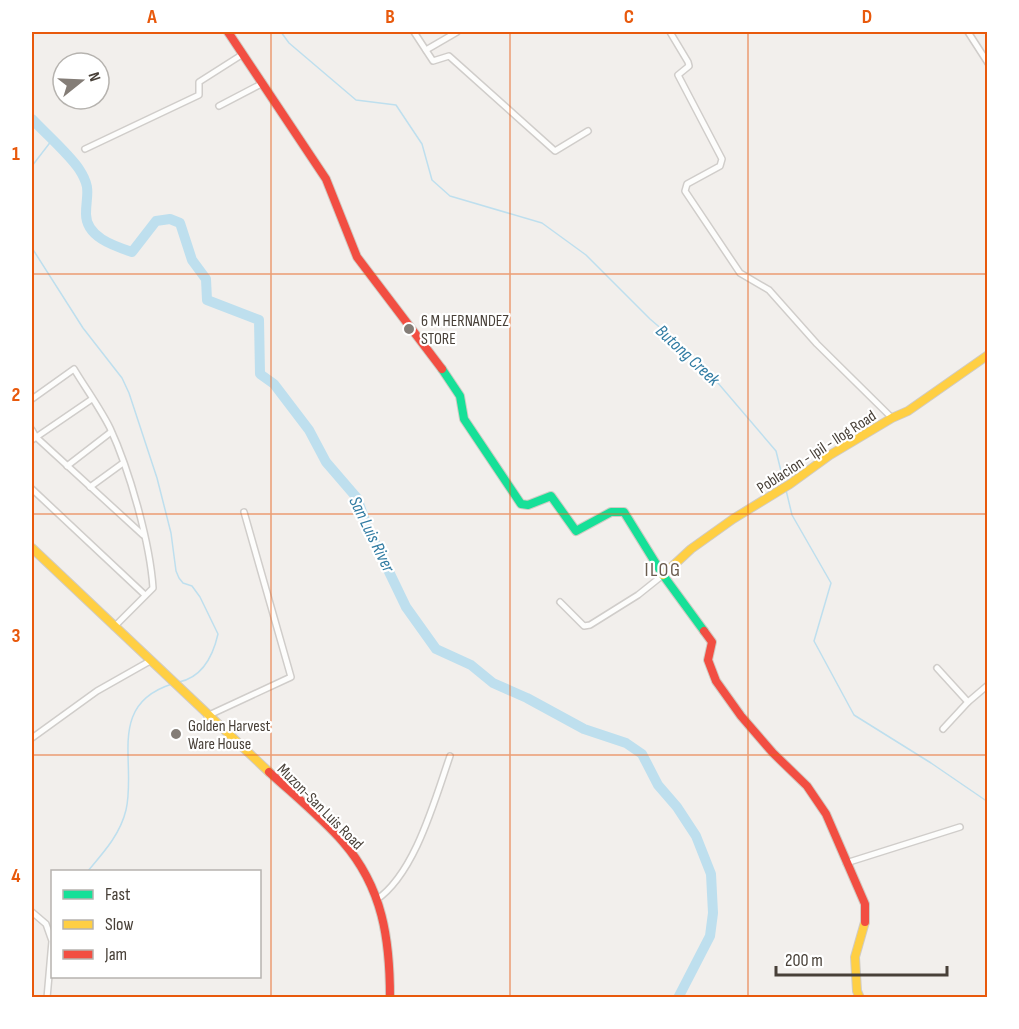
<svg xmlns="http://www.w3.org/2000/svg" width="1019" height="1029" viewBox="0 0 1019 1029" font-family="'Sofia Sans Condensed',sans-serif">
<rect width="100%" height="100%" fill="#f2efec"/>
<g fill="none" stroke-linecap="round" stroke-linejoin="round">
<!-- stream -->
<g stroke="#bedfee" stroke-width="1.5">
<polyline points="281,32 289,43 356,100 396,105 422,144 432,180 450,196 542,223 586,255 650,319 700,362 776,451 784,483"/>
<polyline points="32,166 52,140"/>
<path d="M32,248L83,328L122,378L129,393L157,478L171,533L176,571L179,578L183,583L192,586L200,597L218,634C213,656 203,677 179,682"/>
<polyline points="786,490 792,515 831,583 814,641 854,715 931,763 988,802"/>
<path d="M87,872C103,853 120,835 126,810C137,763 106,705 172,684"/>
</g>
<!-- river -->
<path stroke="#bedfee" stroke-width="10" d="M32,119C45,133 69,154 79,169C92,189 86,194 86,214C86,237 114,246 132,252L156,221L170,219L180,223L192,260L206,279L207,300L259,320L260,374L274,384L309,430L326,462L357,498L367,526L406,607L436,649L471,665L493,683L527,698L584,729L626,743L642,754L658,785L677,807L696,836L711,874L713,913L710,936L678,998"/>
<!-- street casing -->
<g stroke="#d0cdca" stroke-width="8">
<g id="street">
<polyline points="414,32 433,61 449,56 555,151 588,131"/>
<polyline points="670,32 688,62 689,66 678,75 722,159 720,166 687,184 685,191 740,273 769,290 817,344 892,418"/>
<polyline points="968,32 988,63"/>
<polyline points="426,50 457,32"/>
<polyline points="219,106 263,83"/>
<polyline points="85,149 199,95 199,82 243,54"/>
<path d="M32,399L74,369C86,389 100,408 110,428C129,469 150,542 153,588L114,627"/>
<polyline points="32,430 36,437 143,535"/>
<polyline points="32,440 92,399"/>
<polyline points="67,466 111,432"/>
<polyline points="90,487 123,463"/>
<polyline points="32,489 145,595"/>
<polyline points="560,602 584,626 590,625 638,595 663,575"/>
<polyline points="937,668 968,702 988,685"/>
<polyline points="207,716 291,677 244,512"/>
<polyline points="943,729 968,702"/>
<polyline points="32,738 97,691 150,661"/>
<polyline points="846,863 960,827"/>
<path d="M376,900C415,874 435,799 450,756"/>
<polyline points="32,912 46,924 52,941 47,998"/>
</g>
</g>
<!-- fast casing -->
<g stroke="#d0cbc3" stroke-width="10">
<polyline id="fast" points="442,369 460,396 464,419 521,504 528,505 551,496 576,531 611,512 624,512 663,575 704,631"/>
</g>
<!-- slow casing -->
<g stroke="#d0cbc3" stroke-width="10">
<g id="slow">
<polyline points="32,548 269,772"/>
<polyline points="663,575 691,549 733,519 790,484 830,455 892,418 908,411 988,355"/>
<polyline points="860,998 857,991 855,957 865,922"/>
</g>
</g>
<!-- jam casing -->
<g stroke="#d0cbc3" stroke-width="10">
<g id="jam">
<polyline points="228,32 326,179 357,257 442,369"/>
<polyline points="704,631 712,642 708,660 716,681 741,716 773,753 807,786 826,814 865,904 865,922"/>
<path d="M269,772C294,795 321,817 343,842C383,888 390,940 390,998"/>
</g>
</g>
<!-- street -->
<use href="#street" stroke="#fdfdfc" stroke-width="5"/>
<!-- fast -->
<use href="#fast" stroke="#16e098" stroke-width="8"/>
<!-- slow -->
<use href="#slow" stroke="#ffcf43" stroke-width="8"/>
<!-- jam -->
<use href="#jam" stroke="#f24e42" stroke-width="8"/>
</g>
<!-- grid -->
<path fill="none" stroke="#e8590c" stroke-width="1.5" stroke-opacity="0.55" d="M271,32V998M510,32V998M748,32V998M32,274H988M32,514H988M32,755H988"/>
<!-- markers -->
<g fill="#847d77" stroke="#fff" stroke-width="2">
<circle cx="409" cy="329" r="6"/>
<circle cx="176" cy="734" r="6"/>
</g>
<g text-anchor="middle" stroke-width="4.5" stroke-linejoin="round" paint-order="stroke">
<!-- poi labels -->
<g font-size="16" fill="#484038" stroke="#fff" text-anchor="start">
<text x="421" y="326">6 M HERNANDEZ<tspan x="421" dy="18">STORE</tspan></text>
<text x="188" y="731">Golden Harvest<tspan x="188" dy="18">Ware House</tspan></text>
</g>
<!-- street labels -->
<g font-size="16" fill="#484038" stroke="#fff">
<text transform="translate(816 451) rotate(-33)" y="6">Poblacion - Ipil - Ilog Road</text>
<text transform="translate(321 806) rotate(45)" y="6">Muzon-San Luis Road</text>
</g>
<!-- water labels -->
<g font-size="18" font-style="italic" fill="#307ba2" stroke="#fff">
<text transform="translate(688 355) rotate(43)" y="6">Butong Creek</text>
<text transform="translate(372 534) rotate(64)" y="6">San Luis River</text>
</g>
<!-- quarter labels -->
<g font-size="20" letter-spacing="1.5" fill="#6b5d4f" stroke="#fff">
<text x="663" y="576">ILOG</text>
</g>
</g>
<!-- border -->
<rect width="1019" height="1029" fill="none" stroke="#ffffff" stroke-width="66"/>
<!-- legend -->
<rect x="51" y="870" width="210" height="108" fill="#ffffff" stroke="#b6b3af" stroke-width="1.5"/>
<rect x="63" y="890" width="30" height="9" fill="#16e098" stroke="#b6b3af" stroke-width="1.5"/>
<text x="105" y="900" font-size="18" fill="#484038">Fast</text>
<rect x="63" y="920" width="30" height="9" fill="#ffcf43" stroke="#b6b3af" stroke-width="1.5"/>
<text x="105" y="930" font-size="18" fill="#484038">Slow</text>
<rect x="63" y="950" width="30" height="9" fill="#f24e42" stroke="#b6b3af" stroke-width="1.5"/>
<text x="105" y="960" font-size="18" fill="#484038">Jam</text>
<!-- north arrow -->
<g transform="translate(81 81) rotate(72)"><circle r="28" fill="#ffffff" stroke="#b6b3af" stroke-width="1.5"/>
<path d="M0-4.5L10 22L0 15L-10 22Z" fill="#847d77"/>
<text y="-9" font-size="16" font-weight="bold" text-anchor="middle" fill="#484038">N</text>
</g>
<!-- scale -->
<path d="M776 966v9h171v-9" fill="none" stroke="#484038" stroke-width="3"/>
<text x="785" y="966" font-size="18" fill="#484038" stroke="#ffffff" stroke-width="4.5" paint-order="stroke">200 m</text>
<rect x="33" y="33" width="953" height="963" fill="none" stroke="#e8590c" stroke-width="2"/>
<g font-size="20" text-anchor="middle" font-weight="bold" fill="#e8590c">
<text x="152" y="23">A</text>
<text x="390" y="23">B</text>
<text x="629" y="23">C</text>
<text x="867" y="23">D</text>
<text x="16" y="160">1</text>
<text x="16" y="401">2</text>
<text x="16" y="642">3</text>
<text x="16" y="882">4</text>
</g>
</svg>
